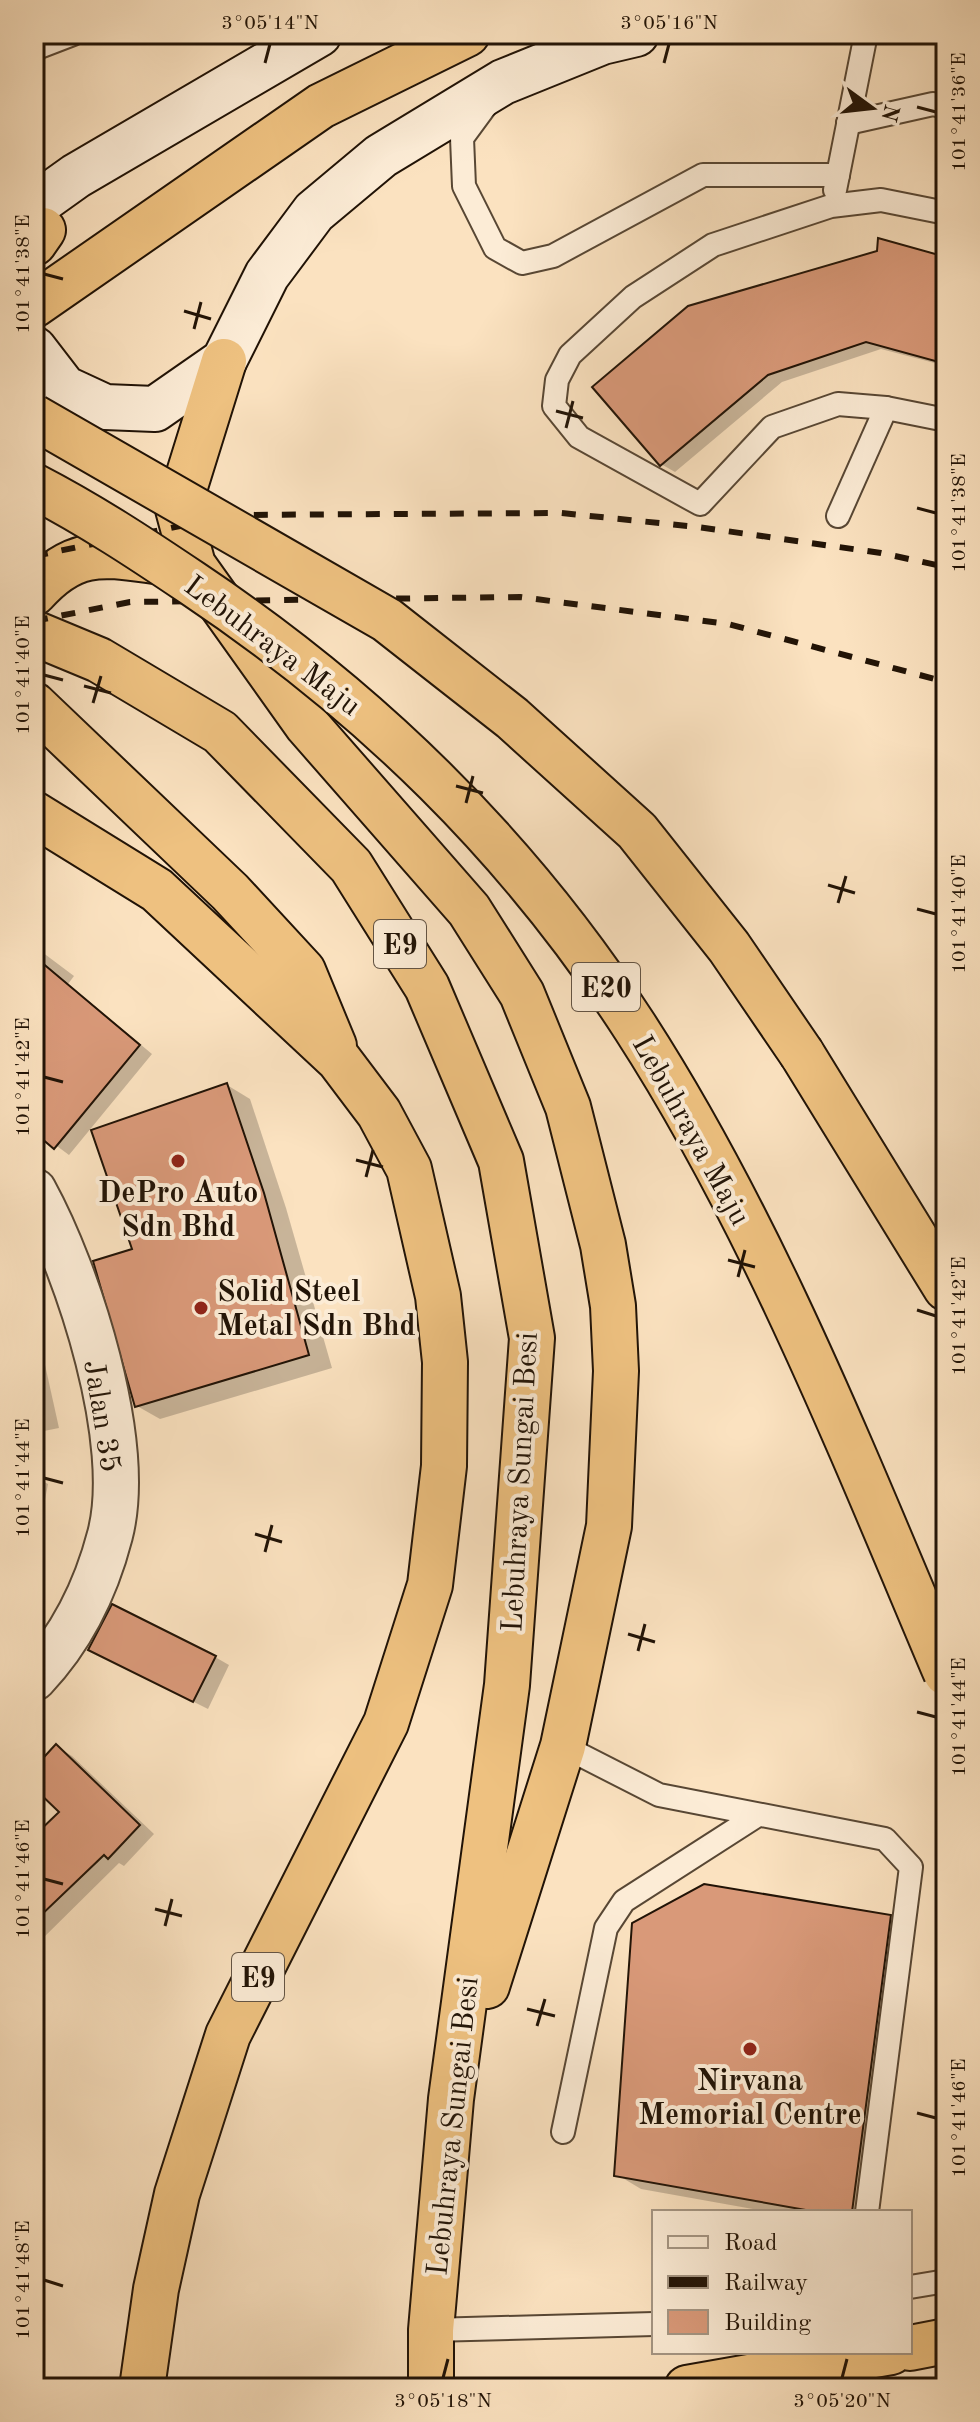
<svg xmlns="http://www.w3.org/2000/svg" width="980" height="2422" viewBox="0 0 980 2422" font-family="'Old Standard TT',serif">
<rect width="100%" height="100%" fill="#fbe2c0"/>
<filter id="stains"><feTurbulence type="fractalNoise" baseFrequency=".0025" numOctaves="4"/><feColorMatrix values="0 0 0 0 .2 0 0 0 0 .09 0 0 0 0 .02 0 0 0 .5 -.17"/></filter>
<radialGradient id="worn" r=".72"><stop offset=".6" stop-color="#630" stop-opacity="0"/><stop offset="1" stop-color="#630" stop-opacity=".3"/></radialGradient>
<!-- shadow -->
<g fill="#0003">
<polygon points="946,259 946,366 881,349 782,382 675,472 661,464 595,387"/>
<polygon points="34,946 74,976 68,984 152,1054 69,1155 34,1129"/>
<polygon points="227,1085 250,1099 286,1208 332,1368 160,1419 137,1406 134,1250"/>
<polygon points="34,1315 59,1428 34,1433"/>
<polygon points="34,1476 48,1484 34,1557"/>
<polygon points="104,1657 215,1657 229,1665 208,1709"/>
<polygon points="57,1747 72,1756 154,1834 124,1866 119,1863 34,1947 34,1839 62,1812 34,1785 34,1771"/>
<polygon points="890,1917 915,1932 879,2212 770,2212 641,2189 616,2174"/>
</g>
<!-- building -->
<g fill="#d99979" stroke="#211306" stroke-width="2">
<polygon points="878,238 946,257 946,364 866,342 768,375 660,466 592,387 688,306 877,251"/>
<polygon points="34,956 140,1045 54,1149 34,1132"/>
<polygon points="227,1083 264,1193 309,1355 135,1407 93,1261 132,1249 91,1130"/>
<polygon points="112,1604 216,1656 193,1702 88,1650"/>
<polygon points="56,1744 140,1825 108,1859 104,1855 34,1922 34,1836 59,1812 34,1788 34,1768"/>
<polygon points="704,1884 891,1915 852,2212 817,2212 614,2176 632,1923"/>
</g>
<g fill="none" stroke-linecap="round" stroke-linejoin="round">
<!-- service casing -->
<g stroke="#584734" stroke-width="26">
<g id="service">
<polyline points="34,49 73,34"/>
<polyline points="487,104 462,138 464,186 495,248 522,263 553,256 703,175 838,175"/>
<polyline points="848,123 933,104 946,107"/>
<polyline points="835,190 866,34"/>
<polyline points="946,213 881,200 831,206 713,245 633,297 570,355 557,380 554,406 579,437 700,504 772,427 838,404 886,408 946,420"/>
<polyline points="838,516 886,408"/>
<polyline points="563,1746 659,1795 885,1839 911,1867 867,2212"/>
<polyline points="563,2132 606,1928 624,1901 758,1815"/>
<polyline points="910,2287 946,2281"/>
<polyline points="431,2330 654,2324"/>
</g>
</g>
<!-- minor casing -->
<g stroke="#584734" stroke-width="48">
<path id="minor" d="M34,1191C79,1273 134,1443 110,1535C96,1589 72,1638 34,1678"/>
</g>
<!-- secondary casing -->
<g stroke="#211306" stroke-width="48">
<g id="secondary">
<polyline points="34,206 76,176 319,34"/>
<polyline points="34,349 64,388 105,407 155,409 224,361 267,275 314,212 381,156 503,82 602,42 636,34"/>
</g>
</g>
<!-- motorway casing -->
<g stroke="#211306" stroke-width="48">
<g id="motorway">
<polyline points="34,243 43,230"/>
<polyline points="34,305 321,106 467,34"/>
<polyline points="224,361 178,509 193,565 307,725 469,910 522,994 568,1107 603,1245 613,1306 616,1371 609,1526 563,1746 487,1986"/>
<path d="M34,593C78,543 110,556 170,563"/>
<polyline points="34,633 99,660 220,732 351,866 427,987 501,1161 532,1338 507,1685 451,2099 431,2330 431,2388"/>
<polyline points="34,705 230,892 303,971 334,1046"/>
<polyline points="34,814 157,890 339,1060 379,1113 409,1169 438,1296 445,1362 444,1466 430,1585 386,1723 228,2035 177,2194 156,2289 142,2388"/>
<polyline points="802,1054 946,1288"/>
<polyline points="910,2348 946,2341"/>
<polyline points="687,2388 891,2352"/>
</g>
</g>
<!-- service -->
<use href="#service" stroke="#fcecd6" stroke-width="22"/>
<!-- minor -->
<use href="#minor" stroke="#fcecd6" stroke-width="44"/>
<!-- secondary -->
<use href="#secondary" stroke="#fcecd6" stroke-width="44"/>
<!-- motorway -->
<use href="#motorway" stroke="#eec180" stroke-width="44"/>
<!-- rail -->
<g stroke="#211306" stroke-width="6" stroke-dasharray="14 14" stroke-linecap="butt">
<polyline points="34,556 234,515 561,513 698,527 881,553 946,567"/>
<polyline points="34,621 130,602 520,597 728,624 946,682"/>
</g>
<!-- motorway-bridge casing -->
<g stroke="#211306" stroke-width="48" stroke-linecap="butt">
<g id="motorway-bridge">
<polyline points="34,417 387,620 512,718 637,831 729,947 802,1054"/>
<path d="M34,486C90,515 140,548 192,583C370,702 518,846 635,1027C763,1225 854,1456 946,1673"/>
</g>
</g>
<!-- motorway-bridge -->
<use href="#motorway-bridge" stroke="#eec180" stroke-width="44"/>
</g>
<!-- ticks -->
<path fill="none" stroke="#211306" stroke-width="3" d="M265,63L270,44M664,63L669,44M917,107L936,112M44,274L63,279M184,311L211,319M194,329L201,302M556,411L583,418M566,428L573,401M917,508L936,513M44,675L63,680M84,686L111,693M93,703L101,676M456,786L483,793M466,803L473,776M828,885L855,893M838,903L846,876M917,909L936,914M44,1077L63,1082M356,1160L383,1167M366,1177L373,1150M728,1260L755,1267M738,1277L745,1250M917,1310L936,1316M44,1478L63,1483M255,1534L282,1542M265,1552L272,1525M628,1634L655,1642M638,1651L645,1624M917,1712L936,1717M44,1879L63,1884M155,1909L182,1916M165,1926L172,1899M527,2009L555,2016M537,2026L545,1999M917,2113L936,2118M44,2280L63,2286M443,2378L448,2359M842,2378L847,2359"/>
<!-- markers -->
<g fill="#8f2418" stroke="#fcecd6" stroke-width="3">
<circle cx="178" cy="1161" r="8"/>
<circle cx="201" cy="1308" r="8"/>
<circle cx="750" cy="2049" r="8"/>
</g>
<g text-anchor="middle" stroke-width="8" stroke-linejoin="round" paint-order="stroke">
<!-- shield labels -->
<g fill="#fcecd6" stroke="#635444" stroke-width="2">
<rect x="374" y="920" width="52" height="48" rx="6"/>
<rect x="572" y="963" width="68" height="48" rx="6"/>
<rect x="232" y="1953" width="52" height="48" rx="6"/>
</g>
<g font-size="28" font-weight="bold" fill="#211306">
<text x="400" y="954">E9</text>
<text x="606" y="997">E20</text>
<text x="258" y="1987">E9</text>
</g>
<!-- street labels -->
<g font-size="30" fill="#211306" stroke="#fcecd6">
<text transform="translate(273 645) rotate(37)" y="10">Lebuhraya Maju</text>
<text transform="translate(692 1130) rotate(61)" y="10">Lebuhraya Maju</text>
<text transform="translate(103 1416) rotate(81)" y="10">Jalan 35</text>
<text transform="translate(519 1482) rotate(-87)" y="10">Lebuhraya Sungai Besi</text>
<text transform="translate(452 2126) rotate(-84)" y="10">Lebuhraya Sungai Besi</text>
</g>
<!-- poi labels -->
<g font-size="30" font-weight="bold" fill="#211306" stroke="#fcecd6">
<text x="178" y="1202">DePro Auto<tspan x="178" dy="34">Sdn Bhd</tspan></text>
<text x="217" y="1301" text-anchor="start">Solid Steel<tspan x="217" dy="34">Metal Sdn Bhd</tspan></text>
<text x="750" y="2090">Nirvana<tspan x="750" dy="34">Memorial Centre</tspan></text>
</g>
</g>
<!-- margin -->
<rect width="980" height="2422" fill="none" stroke="#fbe2c0" stroke-width="88"/>
<!-- legend -->
<rect x="652" y="2210" width="260" height="144" fill="#fcecd6" stroke="#a49583" stroke-width="2"/>
<rect x="668" y="2236" width="40" height="12" fill="#fcecd6" stroke="#a49583" stroke-width="2"/>
<text x="724" y="2250" font-size="24" fill="#211306">Road</text>
<rect x="668" y="2276" width="40" height="12" fill="#211306" stroke="#a49583" stroke-width="2"/>
<text x="724" y="2290" font-size="24" fill="#211306">Railway</text>
<rect x="668" y="2310" width="40" height="24" fill="#d99979" stroke="#a49583" stroke-width="2"/>
<text x="724" y="2330" font-size="24" fill="#211306">Building</text>
<!-- north arrow -->
<g transform="translate(872 108) rotate(105)" stroke="#fcecd6" stroke-width="6" paint-order="stroke">
<path d="M0-6L14 30L0 20L-14 30Z" fill="#211306"/>
<text y="-12" font-size="22" font-weight="bold" text-anchor="middle" fill="#211306">N</text>
</g>
<rect x="44" y="44" width="892" height="2334" fill="none" stroke="#211306" stroke-width="3"/>
<g font-size="20" text-anchor="middle" fill="#211306">
<text x="270" y="29">3°05'14"N</text>
<text x="669" y="29">3°05'16"N</text>
<text transform="translate(958 112) rotate(-90)" y="7">101°41'36"E</text>
<text transform="translate(22 274) rotate(-90)" y="7">101°41'38"E</text>
<text transform="translate(958 513) rotate(-90)" y="7">101°41'38"E</text>
<text transform="translate(22 675) rotate(-90)" y="7">101°41'40"E</text>
<text transform="translate(958 914) rotate(-90)" y="7">101°41'40"E</text>
<text transform="translate(22 1077) rotate(-90)" y="7">101°41'42"E</text>
<text transform="translate(958 1316) rotate(-90)" y="7">101°41'42"E</text>
<text transform="translate(22 1478) rotate(-90)" y="7">101°41'44"E</text>
<text transform="translate(958 1717) rotate(-90)" y="7">101°41'44"E</text>
<text transform="translate(22 1879) rotate(-90)" y="7">101°41'46"E</text>
<text transform="translate(958 2118) rotate(-90)" y="7">101°41'46"E</text>
<text transform="translate(22 2280) rotate(-90)" y="7">101°41'48"E</text>
<text x="443" y="2407">3°05'18"N</text>
<text x="842" y="2407">3°05'20"N</text>
</g>
<rect width="100%" height="100%" filter="url(#stains)"/>
<rect width="100%" height="100%" fill="url(#worn)"/>
</svg>
